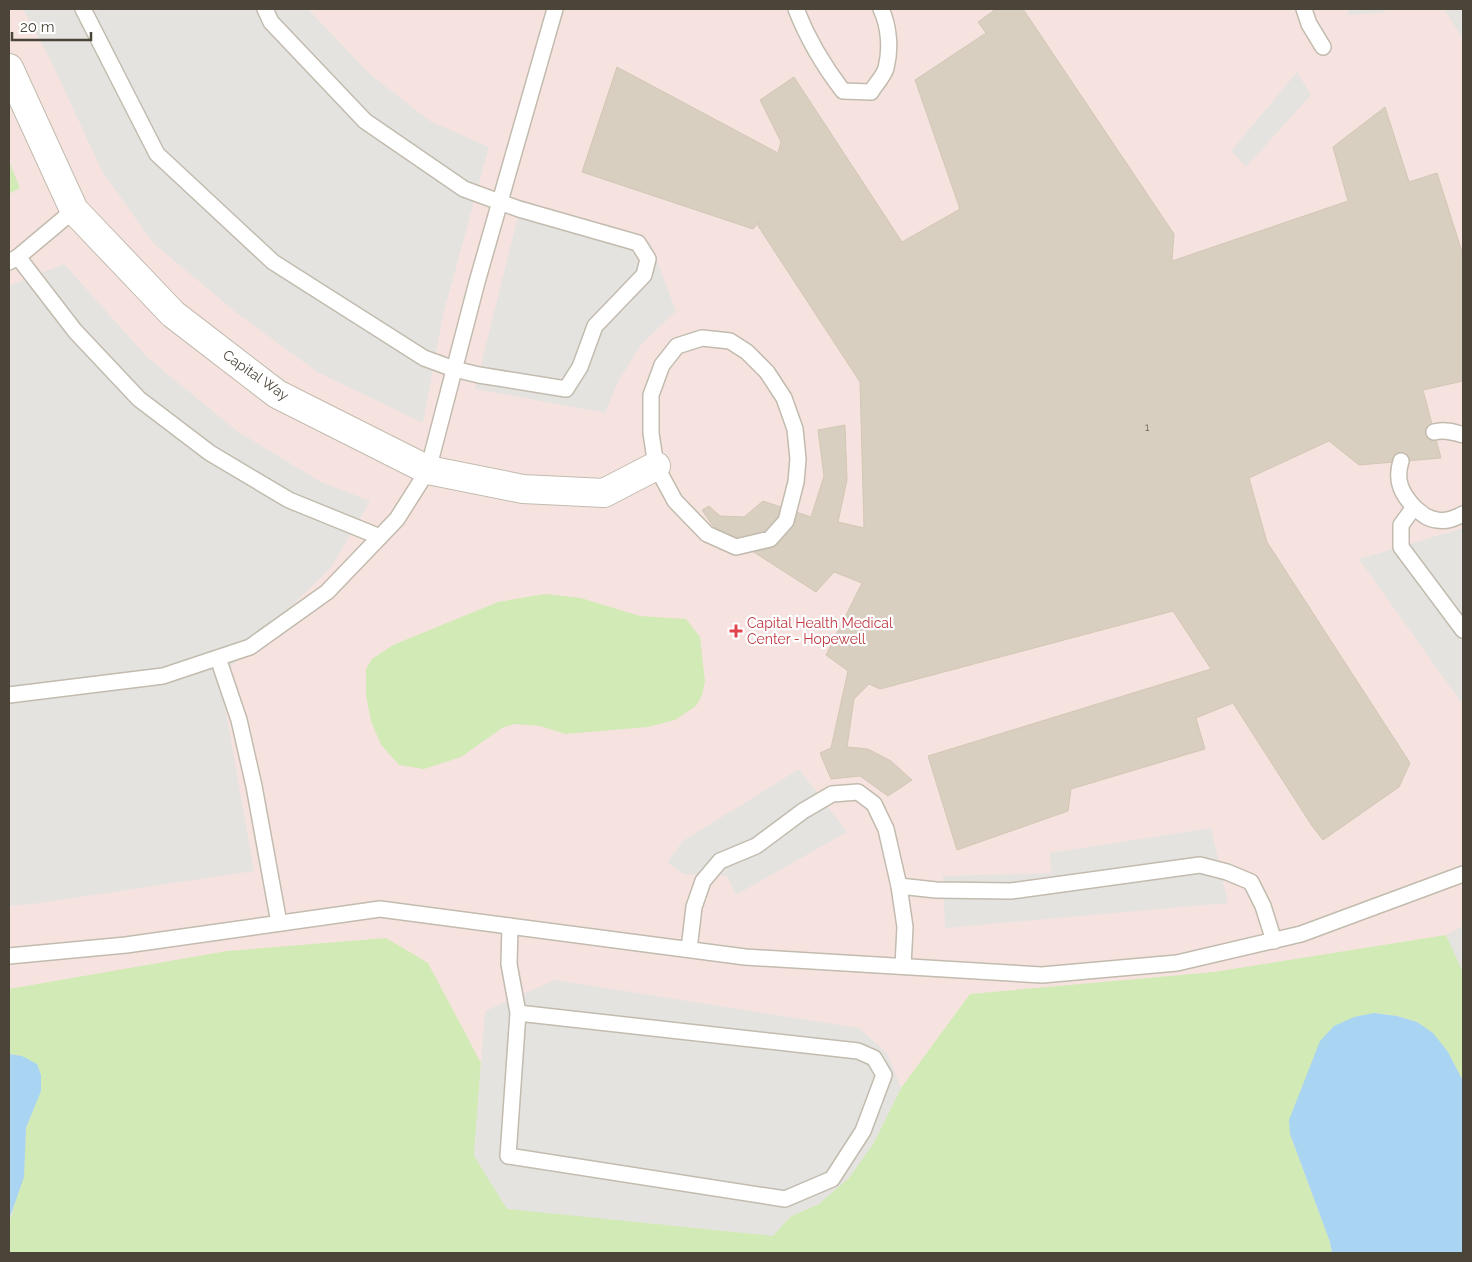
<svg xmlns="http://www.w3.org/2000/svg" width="1472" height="1262" viewBox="0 0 1472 1262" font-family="Raleway,sans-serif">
<rect width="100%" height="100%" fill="#f6f3ec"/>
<!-- medical -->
<rect fill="#f6e3e0" x="9" y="9" width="1454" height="1244"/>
<!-- green -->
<g fill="#d2eab5">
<polygon points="9,161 20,188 9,194"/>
<polygon points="545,594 581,598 640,616 686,619 700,637 705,682 702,695 696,706 675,720 648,727 565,734 540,726 514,724 502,728 461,757 424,769 399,765 381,745 371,721 366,695 366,669 372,659 393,645 498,602"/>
<path d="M1446,935L1463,972V1081L1448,1052L1417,1022L1397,1016L1374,1013L1300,1097C1293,1110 1289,1120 1290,1134L1330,1242L1332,1253H9V1220L12,1215L25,1148L26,1128L33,1110L22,1056L9,1054V989L227,951L386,938L428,963L481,1063L474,1156L772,1236L791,1216L819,1204L873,1144L901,1088L970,994L1214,972Z"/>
</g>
<!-- parking -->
<g fill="#e5e3e0">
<polygon points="23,9 308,9 370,74 430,121 489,147 443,315 423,423 319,373 238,314 153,243 102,171 50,59"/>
<polygon points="1348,9 1384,9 1385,12 1349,15"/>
<polygon points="1444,9 1463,9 1463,39"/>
<polygon points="1297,72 1311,95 1246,167 1231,151"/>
<polygon points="522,200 650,242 676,311 641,345 619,380 605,413 475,389"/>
<polygon points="64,264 148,358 237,431 321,482 370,501 332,566 220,678 254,871 33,904 9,906 9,286"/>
<polygon points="1463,528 1463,705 1359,559"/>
<polygon points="799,769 847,832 736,895 727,876 683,874 667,862 683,841"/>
<polygon points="1211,828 1228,903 945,928 943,876 1051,873 1050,853"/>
<polygon points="1463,926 1463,972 1446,935"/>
<polygon points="555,980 859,1028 887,1053 901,1088 873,1144 849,1178 819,1204 791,1216 773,1236 507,1209 474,1156 485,1011"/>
</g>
<!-- water -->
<g fill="#a9d4f2">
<polygon points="1374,1013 1397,1016 1417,1022 1433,1033 1448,1052 1463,1081 1463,1253 1332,1253 1330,1242 1290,1134 1289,1120 1320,1041 1334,1026 1354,1017"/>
<polygon points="9,1054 22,1056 37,1064 41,1075 41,1091 26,1128 24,1177 9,1220"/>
</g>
<!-- building -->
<polygon fill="#d8cfc1" stroke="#d3c7b4" points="996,9 1023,9 1174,234 1172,261 1348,201 1333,147 1385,107 1409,182 1437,173 1463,255 1463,381 1423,390 1441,458 1359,465 1329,441 1249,478 1267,542 1410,763 1399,787 1323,840 1312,826 1233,703 1196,718 1205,749 1071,789 1068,811 957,850 928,756 1211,669 1173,611 880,689 869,684 854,699 847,747 868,749 891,761 912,780 888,796 860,776 831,779 820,753 831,748 848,671 826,655 862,583 834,572 816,592 713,526 702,510 709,506 720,516 744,517 763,501 811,517 824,476 818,430 845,425 847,480 838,522 864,528 860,382 758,226 759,222 753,229 582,172 617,67 778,153 781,142 760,100 794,77 902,242 960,209 915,80 986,33 978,22"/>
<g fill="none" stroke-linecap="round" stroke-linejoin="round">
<!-- service casing -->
<g stroke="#c2bbae" stroke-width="18">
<g id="service">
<polyline points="83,9 157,154 273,262 424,358 454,369 479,375 566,389 580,367 595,326 644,275 648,259 638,243 519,209 464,189 365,121 271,22 265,9"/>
<path d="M796,9C808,40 823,65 843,91L871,92C875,85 884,76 886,68C891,49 889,26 881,9"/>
<polyline points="1304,9 1309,24 1323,47"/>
<polyline points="18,257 75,331 139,399 210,453 289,500 380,537"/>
<polyline points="9,262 18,257 74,210"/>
<polygon points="702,338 730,341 747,352 767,372 784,398 795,429 798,459 796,482 786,521 770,539 736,547 707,534 675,501 656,466 651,433 651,395 662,365 677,346"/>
<path d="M1434,432C1444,429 1454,432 1463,435"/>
<path d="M1401,461C1395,480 1401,493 1414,507C1421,513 1427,519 1437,520C1447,522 1455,518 1463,514"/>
<polyline points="1414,507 1401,525 1401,547 1463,630"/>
<polyline points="218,658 239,720 254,786 279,923"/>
<polyline points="9,695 163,676 250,647 327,592 397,519 428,470 477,282 555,9"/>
<polyline points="899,886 936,890 1011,891 1200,865 1227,872 1251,882 1263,906 1274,941"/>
<polyline points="510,926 509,964 518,1013 508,1156 785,1199 832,1179 863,1131 884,1075 874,1058 858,1051 518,1013"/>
<polyline points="689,949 694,907 703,881 720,861 756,846 803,811 832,794 858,792 874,804 886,829 899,886 905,927 903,966"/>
<polyline points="9,956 126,945 380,909 745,957 1042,975 1177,963 1301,934 1463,874"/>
</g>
</g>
<!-- minor casing -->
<g stroke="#c2bbae" stroke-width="30">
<polyline id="minor" points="9,68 74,210 173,314 277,394 428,470 523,489 604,493 656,466"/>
</g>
<!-- service -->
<use href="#service" stroke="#fff" stroke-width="15"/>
<!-- minor -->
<use href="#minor" stroke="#fff" stroke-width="28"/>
</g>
<!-- markers -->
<path fill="#e0444e" stroke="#fff" stroke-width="2" d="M733.5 623.5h5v5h5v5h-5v5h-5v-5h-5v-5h5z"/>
<g text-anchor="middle" stroke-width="4.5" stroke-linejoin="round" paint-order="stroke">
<!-- number labels -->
<g font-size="11" fill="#6e675b">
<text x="1147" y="431">1</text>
</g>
<!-- street labels -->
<g font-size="14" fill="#4b4439" stroke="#fff">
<text transform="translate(256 375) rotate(35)" y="5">Capital Way</text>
</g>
<!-- health labels -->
<g font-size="14" fill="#be3a42" stroke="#fff" text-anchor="start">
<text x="747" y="628">Capital Health Medical<tspan x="747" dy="16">Center - Hopewell</tspan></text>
</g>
</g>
<!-- border -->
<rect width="1472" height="1262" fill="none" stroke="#4b4439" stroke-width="20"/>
<!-- scale -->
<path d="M12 32v8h79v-8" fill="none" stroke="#4b4439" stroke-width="2.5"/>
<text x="20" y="32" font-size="15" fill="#4b4439" stroke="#ffffff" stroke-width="4" paint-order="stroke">20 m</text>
</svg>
